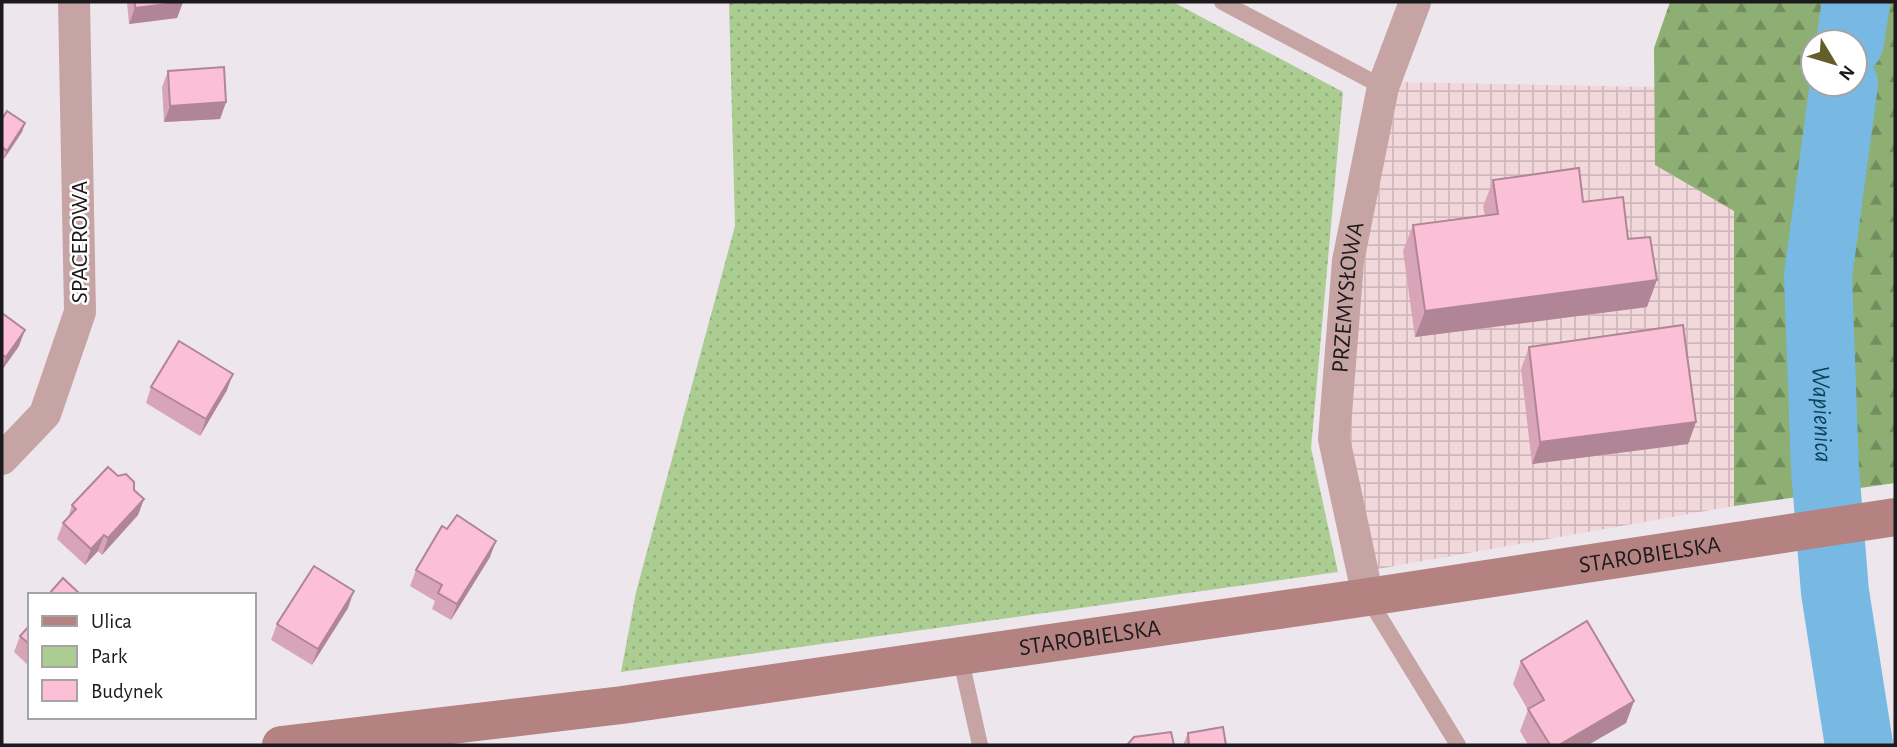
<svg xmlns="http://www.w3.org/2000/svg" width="1897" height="747" viewBox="0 0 1897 747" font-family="'Alegreya Sans',sans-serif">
<defs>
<pattern id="industrial-grid" width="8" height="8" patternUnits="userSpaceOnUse" patternTransform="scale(1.75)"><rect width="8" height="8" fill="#f2d7db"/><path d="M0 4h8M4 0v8" fill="none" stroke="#cfb8bc"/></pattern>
<pattern id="green-dots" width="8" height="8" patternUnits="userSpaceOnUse" patternTransform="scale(1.75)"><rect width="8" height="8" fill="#abcd92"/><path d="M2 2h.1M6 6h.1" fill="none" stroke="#93af7d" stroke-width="1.8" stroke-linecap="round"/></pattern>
<pattern id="forest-firs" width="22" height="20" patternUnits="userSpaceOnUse" patternTransform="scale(1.75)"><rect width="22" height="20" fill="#8daf73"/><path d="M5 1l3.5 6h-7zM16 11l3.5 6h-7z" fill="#738e5e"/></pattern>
</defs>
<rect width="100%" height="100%" fill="#eee6ed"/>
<!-- industrial -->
<polygon fill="url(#industrial-grid)" points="1396,82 1655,87 1655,165 1734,211 1734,506 1378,569 1346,439 1358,260"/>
<!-- green -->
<polygon fill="url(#green-dots)" points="729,2 1173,2 1343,92 1311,448 1338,572 621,672 636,592 735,226"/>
<!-- forest -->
<path fill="url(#forest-firs)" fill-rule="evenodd" d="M1670,2H1895V483L1734,506V211L1655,165L1654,48ZM1813,42H1855V84H1813Z"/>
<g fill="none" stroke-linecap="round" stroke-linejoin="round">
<!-- river -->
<g stroke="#78b9e4" stroke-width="68">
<polyline points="1850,42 1856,2"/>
<path id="s1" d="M1844,84L1818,276L1825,469L1835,592L1859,745"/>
</g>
<!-- lane -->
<g stroke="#c6a4a3" stroke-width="16">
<polyline points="1222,2 1383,87"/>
<polyline points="1368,598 1458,745"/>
<polyline points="960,656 980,745"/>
</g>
<!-- street -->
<g stroke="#c6a4a3" stroke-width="32">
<polyline points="2,459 45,414 80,312 74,2"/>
<path id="s2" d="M1368,597L1334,439L1348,261L1383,87L1415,2"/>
</g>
<!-- secondary -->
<path stroke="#b38281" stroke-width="38" id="s3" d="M281,745L622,705L1368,597L1895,517"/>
</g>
<!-- wall -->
<g fill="#d8a5b8">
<polygon points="127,2 183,2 177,18 129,24"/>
<polygon points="168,71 226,102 220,119 164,122 162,87"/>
<polygon points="2,119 25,123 22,132 4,159 2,158"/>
<polygon points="1493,180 1583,202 1628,239 1647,307 1415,337 1403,251 1413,225 1485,215 1483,207"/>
<polygon points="2,313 19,346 2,370"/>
<polygon points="1529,347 1696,422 1688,444 1532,464 1521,369"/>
<polygon points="151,387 227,390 200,436 146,403"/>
<polygon points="134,490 144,499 138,515 102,555 98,551 85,565 57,539 63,523 68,518 72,505"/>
<polygon points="490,557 451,620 432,609 435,601 410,586 416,570"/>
<polygon points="348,608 312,665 271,640 277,624"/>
<polygon points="30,625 30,667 14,652 20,636"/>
<polygon points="1521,661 1634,701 1626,723 1588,745 1528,745 1520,731 1528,710 1513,684"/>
<polygon points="1188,733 1226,745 1183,745"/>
</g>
<!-- shaded-wall -->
<g fill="#b08696">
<polygon points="183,2 177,18 129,24 135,8"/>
<polygon points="226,102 220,119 164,122 170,106"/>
<polygon points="25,123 22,132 4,159 7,151"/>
<polygon points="1657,280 1647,307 1415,337 1425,311"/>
<polygon points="25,330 19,346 2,370 6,357"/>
<polygon points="233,374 227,390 200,436 206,419"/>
<polygon points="1696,422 1688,444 1532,464 1540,442"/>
<polygon points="144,499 138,515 102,555 108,538"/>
<polygon points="104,535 98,551 85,565 91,549"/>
<polygon points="496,541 490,557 451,620 457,604"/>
<polygon points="354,591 348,608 312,665 318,649"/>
<polygon points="1634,701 1626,723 1588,745 1559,745"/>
</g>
<!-- building -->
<g fill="#fbc0d6" stroke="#b08696" stroke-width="2">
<polygon points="135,2 183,2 135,8"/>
<polygon points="224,67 226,102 170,106 168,71"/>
<polygon points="7,111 25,123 7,151 2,147 2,119"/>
<polygon points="1579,168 1583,202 1623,197 1628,239 1650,237 1657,280 1425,311 1413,225 1498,214 1493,180"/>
<polygon points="2,313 25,330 6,357 2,355"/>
<polygon points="1683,325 1696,422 1540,442 1529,347"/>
<polygon points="179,341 233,374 206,419 151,387"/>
<polygon points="108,467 118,476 126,474 134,482 134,490 144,499 108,538 104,535 91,549 63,523 76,509 72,505"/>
<polygon points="457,515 496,541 457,604 438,593 442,585 416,570 442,526 447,529"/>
<polygon points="314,566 354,591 318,649 277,624"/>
<polygon points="63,578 81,595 48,595"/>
<polygon points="1587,621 1634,701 1559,745 1550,745 1528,709 1544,700 1521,661"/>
<polygon points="30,625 30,645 20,636"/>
<polygon points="1223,727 1226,745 1189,745 1188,733"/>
<polygon points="1171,732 1174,745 1127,745 1134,737"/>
</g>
<g text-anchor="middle" stroke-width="5" stroke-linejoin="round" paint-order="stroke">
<!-- street labels -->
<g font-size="24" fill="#1d1a1d" stroke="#fff">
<text transform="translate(79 242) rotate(-90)" y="8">SPACEROWA</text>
<text dy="8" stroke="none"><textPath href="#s2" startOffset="304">PRZEMYSŁOWA</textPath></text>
<text dy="8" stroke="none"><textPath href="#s3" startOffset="1382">STAROBIELSKA</textPath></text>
<text dy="8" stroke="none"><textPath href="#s3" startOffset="816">STAROBIELSKA</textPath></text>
</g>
<!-- water labels -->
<g font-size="26" font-style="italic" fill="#0c425e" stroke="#fff">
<text dy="9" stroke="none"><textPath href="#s1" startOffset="332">Wapienica</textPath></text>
</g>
</g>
<!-- border -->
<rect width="1897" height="747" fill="none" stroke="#1d1a1d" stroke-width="7"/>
<!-- legend -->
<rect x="28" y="593" width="228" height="126" fill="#ffffff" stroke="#a5a3a5" stroke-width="2"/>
<rect x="42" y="616" width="35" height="10" fill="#b38281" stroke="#a5a3a5" stroke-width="2"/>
<text x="91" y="628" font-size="21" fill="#1d1a1d">Ulica</text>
<rect x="42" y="646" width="35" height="21" fill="#abcd92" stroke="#a5a3a5" stroke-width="2"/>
<text x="91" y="663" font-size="21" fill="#1d1a1d">Park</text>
<rect x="42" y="680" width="35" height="21" fill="#fbc0d6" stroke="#a5a3a5" stroke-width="2"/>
<text x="91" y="698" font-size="21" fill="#1d1a1d">Budynek</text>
<!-- north arrow -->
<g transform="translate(1834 63) rotate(128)"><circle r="33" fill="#ffffff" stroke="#a5a3a5" stroke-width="2"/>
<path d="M0-5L12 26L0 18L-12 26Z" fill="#645e2a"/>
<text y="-10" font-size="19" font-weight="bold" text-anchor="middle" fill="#1d1a1d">N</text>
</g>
</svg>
